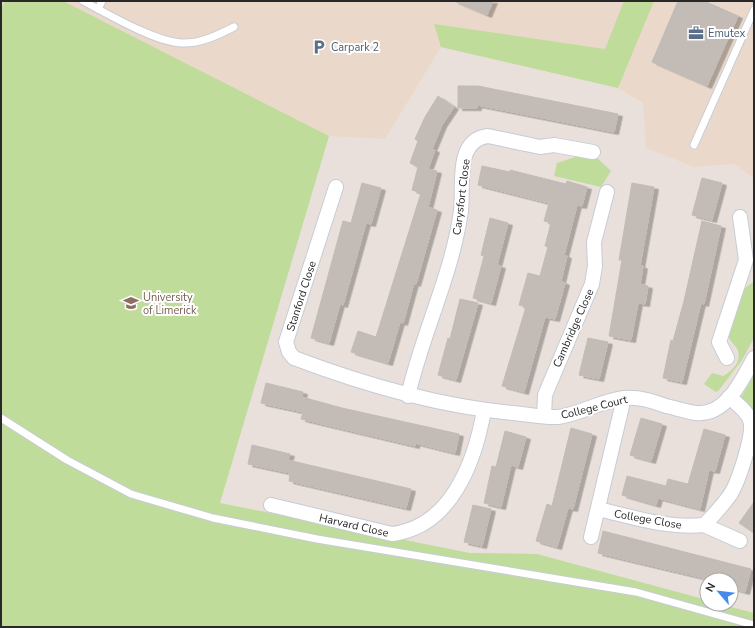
<svg xmlns="http://www.w3.org/2000/svg" width="755" height="628" viewBox="0 0 755 628" font-family="'Nunito Sans',sans-serif">
<defs>
<filter id="shadow"><feDropShadow dx="4.5" dy="2.5" stdDeviation="0" flood-color="#0004"/></filter>
</defs>
<rect width="100%" height="100%" fill="#e9e0db"/>
<!-- education -->
<polygon fill="#ead9cb" points="1,1 754,1 754,179 734,164 694,167 646,148 643,103 618,88 441,47 385,139 329,136 180,508 1,627"/>
<!-- green -->
<g fill="#bfdc9b">
<polygon points="5,1 63,1 329,136 220,503 470,553 537,554 707,600 707,604 720,604 754,613 754,627 1,627 1,9"/>
<polygon points="624,1 654,1 618,88 441,47 434,24 605,49"/>
<polygon points="594,155 611,171 601,187 554,176 557,163 578,156"/>
<path d="M754,282V338L742,360L719,390L716,392L704,384L712,373L723,376C733,371 744,359 736,347C732,342 729,340 728,333C733,318 737,289 754,282Z"/>
<polygon points="754,375 754,414 741,397"/>
</g>
<!-- building -->
<g fill="#c2bbb6" stroke="#c4bbb5" filter="url(#shadow)">
<polygon points="454,1 493,1 487,15"/>
<polygon points="678,1 704,1 738,16 707,86 652,62"/>
<polygon points="458,86 478,86 618,114 614,132 477,105 477,108 458,108"/>
<polygon points="438,96 454,107 442,125 432,149 435,150 428,169 437,171 428,207 437,210 416,284 414,283 403,323 400,322 388,363 351,352 358,331 376,337 421,193 412,190 418,167 410,163 418,141 415,139 425,117"/>
<polygon points="482,166 510,172 510,170 566,184 567,181 587,187 582,206 577,205 564,255 567,256 561,281 565,283 555,319 545,317 524,392 502,386 526,307 519,305 528,273 540,276 548,247 545,246 551,223 544,221 549,203 478,185"/>
<polygon points="702,178 722,183 712,220 692,215"/>
<polygon points="362,183 381,188 371,224 366,223 343,305 340,304 329,343 311,338 343,221 351,223"/>
<polygon points="632,183 654,187 640,266 643,266 640,284 648,286 645,304 638,303 631,340 609,336 622,260 619,260"/>
<polygon points="490,218 508,223 497,265 501,266 491,303 473,298 484,256 481,255"/>
<polygon points="702,221 721,226 704,304 701,303 682,382 663,378 671,340 673,341 684,301"/>
<polygon points="460,299 478,303 456,380 438,375 448,338 450,339"/>
<polygon points="588,338 608,342 599,379 579,375"/>
<polygon points="266,383 303,392 302,397 342,408 459,434 455,453 415,443 415,446 301,419 303,412 261,403"/>
<polygon points="641,418 662,424 651,461 630,455"/>
<polygon points="571,428 592,434 573,509 568,508 557,547 536,541 547,504 552,506"/>
<polygon points="704,429 725,435 715,471 709,470 700,509 658,498 656,505 622,495 627,476 666,486 668,479 688,484"/>
<polygon points="505,431 526,437 518,467 511,465 501,507 484,503 492,466 496,467"/>
<polygon points="252,445 290,454 288,460 411,489 406,508 289,481 290,473 248,464"/>
<polygon points="754,502 754,533 739,523"/>
<polygon points="473,505 491,509 482,546 464,542"/>
<polygon points="603,531 751,569 745,592 731,588 731,580 712,580 598,553"/>
</g>
<g fill="none" stroke-linecap="round" stroke-linejoin="round">
<!-- service casing -->
<g stroke="#c6ccd5" stroke-width="9">
<g id="service">
<path d="M83,1C108,14 153,41 181,43C200,44 218,35 234,27"/>
<polyline points="98,9 102,1"/>
<polyline points="694,145 754,10"/>
<polyline points="1,418 67,460 131,494 213,518 317,539 636,592 754,625"/>
</g>
</g>
<!-- minor casing -->
<g stroke="#c6ccd5" stroke-width="16">
<g id="minor">
<path d="M336,187L286,342L289,352L294,358C365,385 437,406 513,413C527,414 544,418 558,417C581,414 602,400 625,398C640,397 652,401 666,406C676,408 686,412 696,413C726,416 742,380 754,358"/>
<polyline points="727,358 719,342 746,260 740,217"/>
<path d="M408,396C422,334 452,275 461,211C464,187 454,140 488,136L540,147L554,145L593,152"/>
<polyline points="544,416 545,395 592,284 595,266 594,242 607,192"/>
<path d="M271,505L392,534C451,527 475,462 484,410"/>
<path d="M598,509C633,517 668,529 704,525C713,516 722,506 730,495C738,483 755,433 750,420C747,411 737,404 729,397"/>
<polyline points="704,525 740,541"/>
<polyline points="591,537 624,398"/>
</g>
</g>
<!-- service -->
<use href="#service" stroke="#fff" stroke-width="7"/>
<!-- minor -->
<use href="#minor" stroke="#fff" stroke-width="14"/>
</g>
<!-- icons -->
<defs>
<g id="office-bare" transform="scale(1.2)"><path d="M-6-3h4V-5.5h4V-3h4V5H-6ZM-1-4.5V-3h2v-1.5ZM-6 0V1H6V0Z" fill="#5c6f8a" stroke="#fff" stroke-width="2.5" paint-order="stroke"/></g>
<g id="parking-bare" transform="scale(1.2)"><path d="M-3.5-5.5H1a3.5 3.5 0 0 1 0 7H-1V5.5H-3.5ZM-1-3.4V-.6H.8a1.4 1.4 0 0 0 0-2.8Z" fill="#5c6f8a" stroke="#fff" stroke-width="2.5" paint-order="stroke"/></g>
<g id="university-bare" transform="scale(1.2)"><path d="M0-5L7-2L0 1L-7-2ZM-4 1L0 2.5L4 1V4Q0 6-4 4Z" fill="#8d6e63" stroke="#fff" stroke-width="2.5" paint-order="stroke"/></g>
</defs>
<g fill-rule="evenodd">
<use href="#office-bare" x="696" y="33"/>
<use href="#parking-bare" x="319" y="47"/>
<use href="#university-bare" x="131" y="303"/>
</g>
<g text-anchor="middle" stroke-width="4" stroke-linejoin="round" paint-order="stroke">
<!-- service labels -->
<g font-size="11" fill="#4e5e75" stroke="#fff" text-anchor="start">
<text x="708" y="37">Emutex</text>
<text x="331" y="51">Carpark 2</text>
</g>
<!-- street labels -->
<g font-size="11" fill="#282828" stroke="#fff">
<text transform="translate(461 197) rotate(-83)" y="4">Carysfort Close</text>
<text transform="translate(301 296) rotate(-72)" y="4">Stanford Close</text>
<text transform="translate(573 328) rotate(-66)" y="4">Cambridge Close</text>
<text transform="translate(594 407) rotate(-14)" y="4">College Court</text>
<text transform="translate(648 519) rotate(10)" y="4">College Close</text>
<text transform="translate(354 525) rotate(13)" y="4">Harvard Close</text>
</g>
<!-- education labels -->
<g font-size="11" fill="#785e54" stroke="#fff" text-anchor="start">
<text x="143" y="301">University<tspan x="143" dy="13">of Limerick</tspan></text>
</g>
</g>
<!-- border -->
<rect width="755" height="628" fill="none" stroke="#282828" stroke-width="4"/>
<!-- north arrow -->
<g transform="translate(719 592) rotate(298)"><circle r="19" fill="#ffffff" stroke="#a9a9a9"/>
<path d="M0-3L7 15L0 10L-7 15Z" fill="#4789ea"/>
<text y="-6" font-size="11" font-weight="bold" text-anchor="middle" fill="#282828">N</text>
</g>
</svg>
